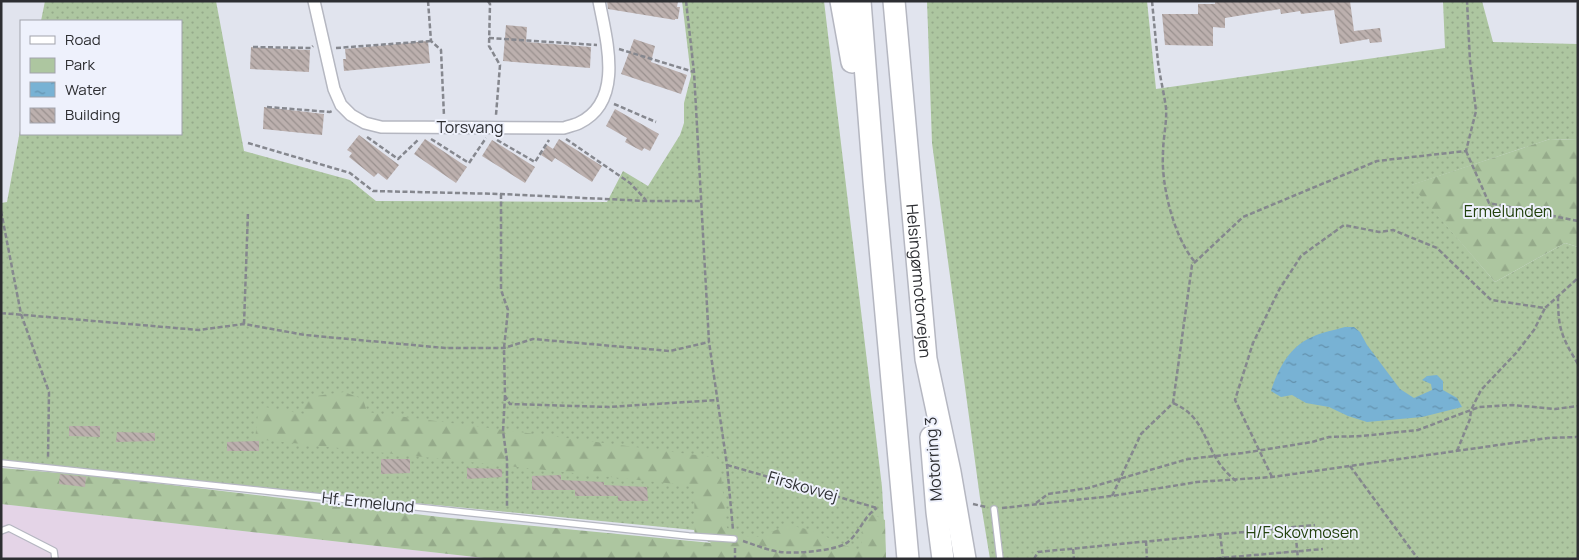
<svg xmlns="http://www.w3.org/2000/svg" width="1579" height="560" viewBox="0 0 1579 560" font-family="Manrope,sans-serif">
<defs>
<pattern id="green-dots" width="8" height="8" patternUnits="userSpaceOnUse" patternTransform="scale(1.25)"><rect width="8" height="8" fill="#adc6a0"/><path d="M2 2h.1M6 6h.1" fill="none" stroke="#95aa8a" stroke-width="1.8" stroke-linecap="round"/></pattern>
<pattern id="forest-firs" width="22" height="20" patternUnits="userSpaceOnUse" patternTransform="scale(1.25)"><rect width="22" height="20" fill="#adc6a0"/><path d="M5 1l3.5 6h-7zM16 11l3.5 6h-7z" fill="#95aa8a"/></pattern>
<pattern id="water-ripples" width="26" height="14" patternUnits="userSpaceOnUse" patternTransform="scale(1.25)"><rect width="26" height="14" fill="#78b2d4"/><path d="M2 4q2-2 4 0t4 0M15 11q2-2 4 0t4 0" fill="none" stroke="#6391ad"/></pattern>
<pattern id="building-back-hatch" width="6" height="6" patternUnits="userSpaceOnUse" patternTransform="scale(1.25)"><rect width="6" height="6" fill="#bcb0ae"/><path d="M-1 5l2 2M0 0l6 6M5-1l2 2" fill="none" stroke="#99908e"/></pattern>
</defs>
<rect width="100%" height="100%" fill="#e1e4ee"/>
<!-- industrial -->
<polygon fill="#e4d4e7" points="1,504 493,559 1,559"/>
<!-- green -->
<g fill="url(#green-dots)">
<polygon points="45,1 216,1 244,151 350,180 376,201 607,202 623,171 648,186 680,135 684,123 684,103 691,76 682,1 824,1 882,487 886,559 715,544 695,536 694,530 1,463 1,203 7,202 21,125 21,134 181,134 181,21 41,21"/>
<polygon points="927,1 1147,1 1156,89 1445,48 1443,1 1482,1 1493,42 1578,44 1578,140 1550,139 1412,185 1495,282 1565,243 1578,247 1578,559 990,559 980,498 932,143"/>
</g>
<!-- forest -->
<g fill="url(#forest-firs)">
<polygon points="1550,139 1578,140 1578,247 1565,243 1495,282 1411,185"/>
<polygon points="344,392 363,399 367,412 719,458 727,528 745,536 759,537 788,525 811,530 857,551 861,548 864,514 869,513 885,520 886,559 493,559 1,504 1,468 96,476 440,517 712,543 695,536 694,486 255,439 259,406 304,414 304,403 316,396"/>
</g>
<!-- water -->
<path fill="url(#water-ripples)" d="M1345,327H1354L1360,332L1367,345L1400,389L1414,398L1432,390L1431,384L1422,380L1427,376L1437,375L1443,381V390L1457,398L1462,407L1422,417L1367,422L1348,416L1329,407L1306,403L1292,395L1281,397L1271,391C1278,369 1289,347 1312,337C1322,332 1335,330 1345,327Z"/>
<!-- building -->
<g fill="url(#building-back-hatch)">
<polygon points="607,1 678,1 677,7 680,7 678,19 675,19 675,20 608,9"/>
<polygon points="1215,1 1350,1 1354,31 1380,28 1382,42 1370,43 1369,39 1340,44 1334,10 1301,14 1300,11 1281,14 1280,9 1225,18 1225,28 1213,27 1213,46 1165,45 1162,14 1198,14 1198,4 1215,4"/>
<polygon points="506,25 527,27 526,42 591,47 590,68 503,61"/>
<polygon points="634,39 655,46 651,62 687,75 681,94 621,74"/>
<polygon points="428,41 430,63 344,71 343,59 346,59 345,49"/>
<polygon points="251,47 310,50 309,72 250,69"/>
<polygon points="264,107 324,114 322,135 263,129"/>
<polygon points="615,109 659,134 650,151 644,148 642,151 636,148 625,142 627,138 606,126"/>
<polygon points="359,135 399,165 387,180 378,173 374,177 349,157 352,153 347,150"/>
<polygon points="425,139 467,167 456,183 414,154"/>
<polygon points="559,139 602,166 592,182 555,158 552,162 541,155 547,145 553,149"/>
<polygon points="492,140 535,167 525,183 482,156"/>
<polygon points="69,426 100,426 100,437 69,436"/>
<polygon points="117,432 155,433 155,441 116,442"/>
<polygon points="259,441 259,451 227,451 227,442"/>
<polygon points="381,459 410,459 410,473 381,474"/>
<polygon points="467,468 502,469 502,477 467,479"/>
<polygon points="60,474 86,477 85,487 59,484"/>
<polygon points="561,475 561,480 604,482 604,485 647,487 648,501 618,501 618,496 575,496 575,490 532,490 532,476"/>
</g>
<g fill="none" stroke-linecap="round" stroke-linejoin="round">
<!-- lane casing -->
<g stroke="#b5b7c1" stroke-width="8">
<g id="lane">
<polyline points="1,463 689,536 734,539"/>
<polyline points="994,509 1000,559"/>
<polyline points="1,531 9,528 54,551 55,559"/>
</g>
</g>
<!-- street casing -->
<g stroke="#b5b7c1" stroke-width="14">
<path id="street" d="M314,1L334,89L341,105L351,115L365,123L381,127L564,128C569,126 575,125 579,123C625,101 606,39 599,1"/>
</g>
<!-- highway casing -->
<g stroke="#b5b7c1" stroke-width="24">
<g id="highway">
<polyline points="841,1 852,62"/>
<polyline points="860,1 874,181 908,559"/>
<path id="s1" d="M894,1L926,359L950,472L965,559"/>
<polyline points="931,437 937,512 943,559"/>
</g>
</g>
<!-- path -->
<g stroke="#85878e" stroke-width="2.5" stroke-dasharray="5 2.5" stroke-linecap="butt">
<polyline points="428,1 431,41 441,50 444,116"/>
<polyline points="488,1 490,4 489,46 500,65 496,115"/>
<polyline points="686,1 694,72 709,342 727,465 733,530"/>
<path d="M1152,1C1154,22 1156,42 1158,62C1160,77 1164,93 1166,108C1167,123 1163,138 1163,154C1161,185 1174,238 1195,262"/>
<polyline points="489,38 597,45"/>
<polyline points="253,47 311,48 313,46"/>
<polyline points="336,48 431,41"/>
<polyline points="619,49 694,72"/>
<polyline points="614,104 656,122"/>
<polyline points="267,107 330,112 332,111"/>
<polyline points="367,137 398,159 419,139"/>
<polyline points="431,139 469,163 486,138"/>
<polyline points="566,139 630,183 646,200"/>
<polyline points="497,140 535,162 549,140"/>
<polyline points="248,143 350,173 373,191 501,194 647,201 701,201"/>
<polyline points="1466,151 1489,203 1578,221"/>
<polyline points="501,194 501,290 508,310 504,348 505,396 510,404 609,407 717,400"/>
<polyline points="1,211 21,314 49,392 48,459"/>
<path d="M1558,296C1558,328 1561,336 1578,364"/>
<polyline points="1,313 199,330 244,324 305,335 445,348 504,348 533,339 670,351 709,342"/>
<polyline points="244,324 248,212"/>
<polyline points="505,396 503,431 507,460 507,508"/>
<path d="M1173,403C1205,417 1203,442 1222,467C1226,472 1231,477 1236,481"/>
<polyline points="1457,451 1470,419 1471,410 1481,390 1517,352 1534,330 1545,308"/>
<polyline points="727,465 877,508"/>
<polyline points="1350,466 1418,559"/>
<polyline points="1272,477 1235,400 1253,343 1279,290 1301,256 1344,225 1379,232 1393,230 1437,248 1491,300 1545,308 1578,278"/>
<polyline points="1112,496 1141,434 1173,403 1192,265 1243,217 1377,161 1466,151 1476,111 1470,61 1467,1"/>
<polyline points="1036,503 1048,494 1088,488 1188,459 1243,453 1312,442 1329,437 1362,436 1418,430 1479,407 1512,405 1555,409 1578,406"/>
<polyline points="973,504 986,507"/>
<polyline points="1002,508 1112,496 1197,482 1272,477 1548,438 1578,437"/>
<polyline points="1295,528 1298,559"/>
<polyline points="1220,534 1223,557"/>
<path d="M743,541C755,545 767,550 780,552C794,554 837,551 848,542C860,532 864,516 877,508"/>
<polyline points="1146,541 1147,559"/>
<polyline points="735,548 735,559"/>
<polyline points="1073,549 1074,559"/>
<polyline points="1034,559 1038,552 1315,525"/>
<polyline points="1209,559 1323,549"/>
</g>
<!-- lane -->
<use href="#lane" stroke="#fff" stroke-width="5.5"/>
<!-- street -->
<use href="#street" stroke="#fff" stroke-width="11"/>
<!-- highway -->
<use href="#highway" stroke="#fff" stroke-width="21"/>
</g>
<g text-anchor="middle" stroke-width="4" stroke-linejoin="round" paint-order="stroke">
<!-- street labels -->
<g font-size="16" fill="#2d2e32" stroke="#eef1fc">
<text x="470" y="133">Torsvang</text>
<text dy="6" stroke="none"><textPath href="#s1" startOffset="281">Helsingørmotorvejen</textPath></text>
<text transform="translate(933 459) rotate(-94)" y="6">Motorring 3</text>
<text transform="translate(803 486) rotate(16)" y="6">Firskovvej</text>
<text transform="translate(368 502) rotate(6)" y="6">Hf. Ermelund</text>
</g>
<!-- park labels -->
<g font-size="16" fill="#22410d" stroke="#eef1fc">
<text x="1508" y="217">Ermelunden</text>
<text x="1302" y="538">H/F Skovmosen</text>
</g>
</g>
<!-- border -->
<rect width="1579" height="560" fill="none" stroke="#2d2e32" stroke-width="5"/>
<!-- legend -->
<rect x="20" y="20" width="162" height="115" fill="#eef1fc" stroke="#a1a3ab"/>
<rect x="30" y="36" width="25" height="8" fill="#ffffff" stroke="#a1a3ab"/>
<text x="65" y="45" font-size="15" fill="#2d2e32">Road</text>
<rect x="30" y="58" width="25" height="15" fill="#adc6a0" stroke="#a1a3ab"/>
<text x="65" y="70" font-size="15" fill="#2d2e32">Park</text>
<rect x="30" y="82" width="25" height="15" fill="url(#water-ripples)" stroke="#a1a3ab"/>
<text x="65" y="95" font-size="15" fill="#2d2e32">Water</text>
<rect x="30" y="108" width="25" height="15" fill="url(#building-back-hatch)" stroke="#a1a3ab"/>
<text x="65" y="120" font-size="15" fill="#2d2e32">Building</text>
</svg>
